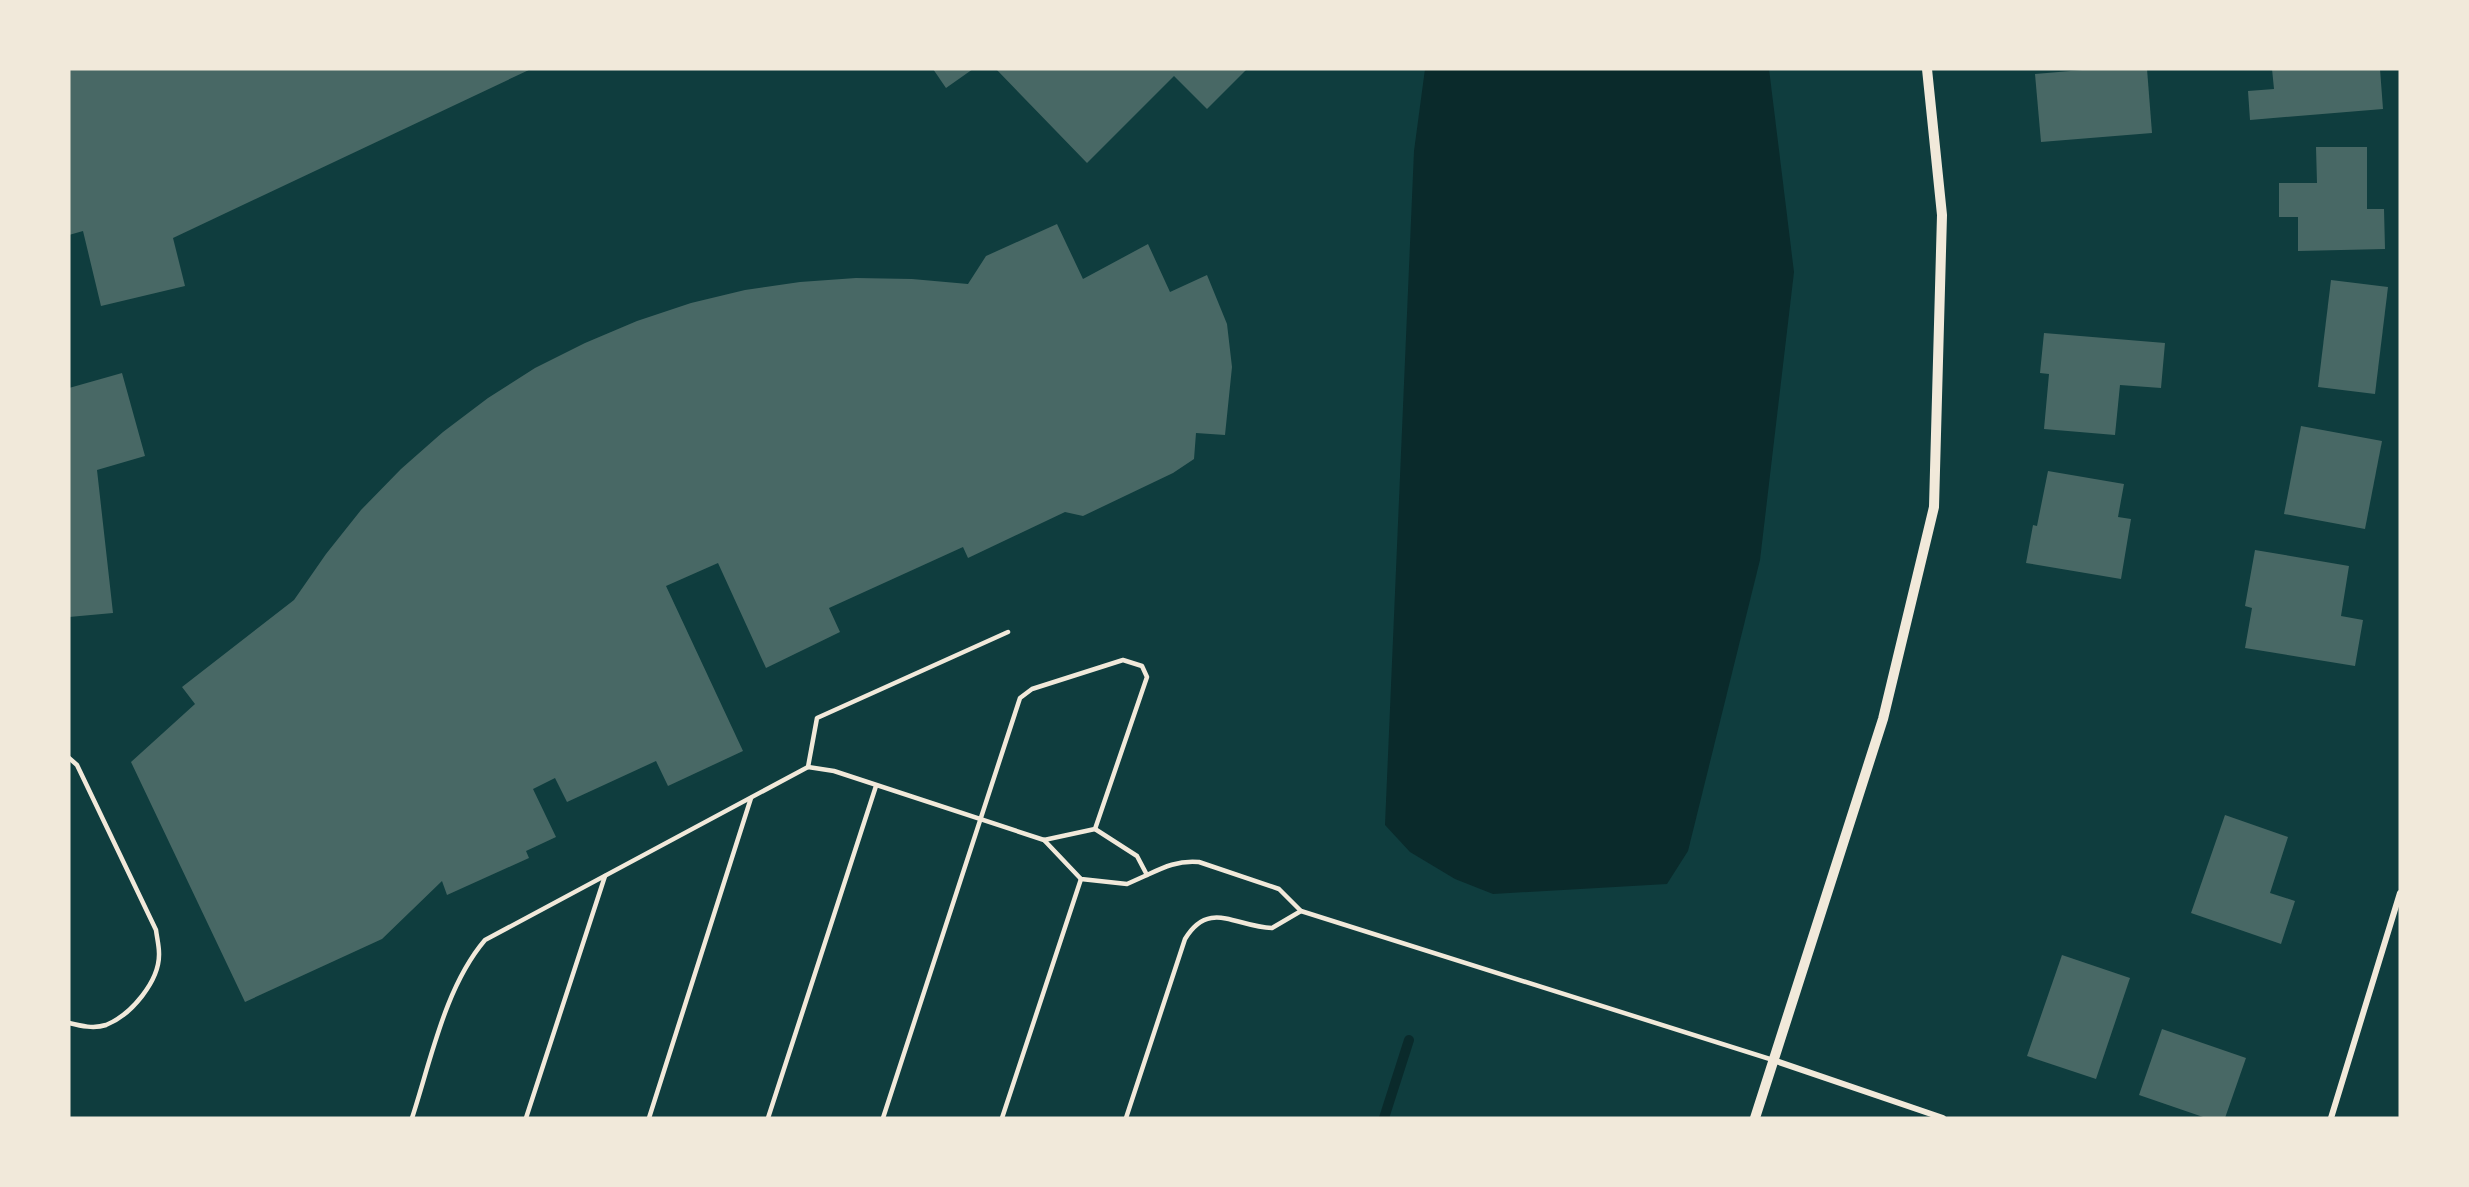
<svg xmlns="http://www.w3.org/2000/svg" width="2469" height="1187" viewBox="0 0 2469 1187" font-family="'Noto Sans',sans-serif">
<rect width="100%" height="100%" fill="#0f3d3e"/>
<!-- water -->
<polygon fill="#0a2a2b" points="1425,69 1769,69 1794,272 1760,560 1688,851 1667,884 1493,894 1455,879 1410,852 1385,825 1414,151"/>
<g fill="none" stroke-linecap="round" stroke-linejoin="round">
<!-- stream -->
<polyline stroke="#0a2a2b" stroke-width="10" points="1384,1118 1409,1040"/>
</g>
<!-- building -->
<g fill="#486865">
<polygon points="69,69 531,69 173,238 185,286 101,306 83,231 69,235"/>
<polygon points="933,69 973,69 946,88"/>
<polygon points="996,69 1247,69 1207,109 1174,76 1087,163"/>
<polygon points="2094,69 2147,69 2152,133 2041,142 2035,74"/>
<polygon points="2272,69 2380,69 2383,109 2250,120 2248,91 2274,89"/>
<polygon points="2316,147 2367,147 2367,209 2384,209 2385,249 2298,251 2298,217 2279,217 2279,183 2317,183"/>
<polygon points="1057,224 1083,279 1148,244 1170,292 1207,275 1227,324 1232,367 1225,435 1196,433 1194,459 1173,473 1083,516 1065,512 968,558 963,547 829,608 840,632 766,668 718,563 666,586 743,751 668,786 656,761 567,802 555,778 533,789 556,837 526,851 529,858 447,895 442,881 382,939 245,1002 131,762 195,704 182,687 294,600 326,554 361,510 401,469 443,432 488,398 535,368 585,343 637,321 691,303 745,290 800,282 856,278 912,279 968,284 986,256"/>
<polygon points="2331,280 2388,287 2375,394 2318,387"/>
<polygon points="2044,333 2165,343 2161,388 2120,385 2115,435 2044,429 2049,374 2040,373"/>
<polygon points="122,373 145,456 97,470 113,613 69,617 69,388"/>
<polygon points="2301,426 2382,441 2365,529 2284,514"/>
<polygon points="2048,471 2124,484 2118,517 2131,519 2121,579 2026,563 2033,525 2037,526"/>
<polygon points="2255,550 2349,566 2341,616 2363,620 2355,666 2245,648 2252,608 2245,606"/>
<polygon points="2225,815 2288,837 2270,893 2295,901 2281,944 2191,913"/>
<polygon points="2062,955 2130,978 2096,1079 2027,1056"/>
<polygon points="2162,1029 2246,1058 2225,1118 2206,1118 2139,1095"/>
</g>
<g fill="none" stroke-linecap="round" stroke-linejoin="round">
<!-- service -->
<g stroke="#f1e9da" stroke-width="4.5">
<path d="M69,758L77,765L156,930C157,938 159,946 159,953C160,981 131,1015 106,1025C94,1029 81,1026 69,1023"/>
<polyline points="808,767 817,718 1008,632"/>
<polyline points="1044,840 1081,879 1127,884 1147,875"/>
<path d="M412,1118C431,1060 445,987 485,940L808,767L834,771L1044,840L1095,829L1137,856L1147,875C1164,867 1179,860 1199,862L1279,889L1301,911L1773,1060"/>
<polyline points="526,1118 605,876"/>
<polyline points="649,1118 751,798"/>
<polyline points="768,1118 876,786"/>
<polyline points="883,1118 1020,698 1032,689 1123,660 1142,666 1147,677 1095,829"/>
<polyline points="1002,1118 1081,879"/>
<path d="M1126,1118L1185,939C1209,899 1236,927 1272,928L1301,911"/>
</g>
<!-- minor -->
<g stroke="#f1e9da" stroke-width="6">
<polyline points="1773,1060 1943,1118"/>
<polyline points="2331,1118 2400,893"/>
</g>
<!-- tertiary -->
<polyline stroke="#f1e9da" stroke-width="10" points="1755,1118 1883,719 1934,507 1942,215 1927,69"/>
</g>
<!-- border -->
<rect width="2469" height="1187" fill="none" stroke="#f1e9da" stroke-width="141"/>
</svg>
